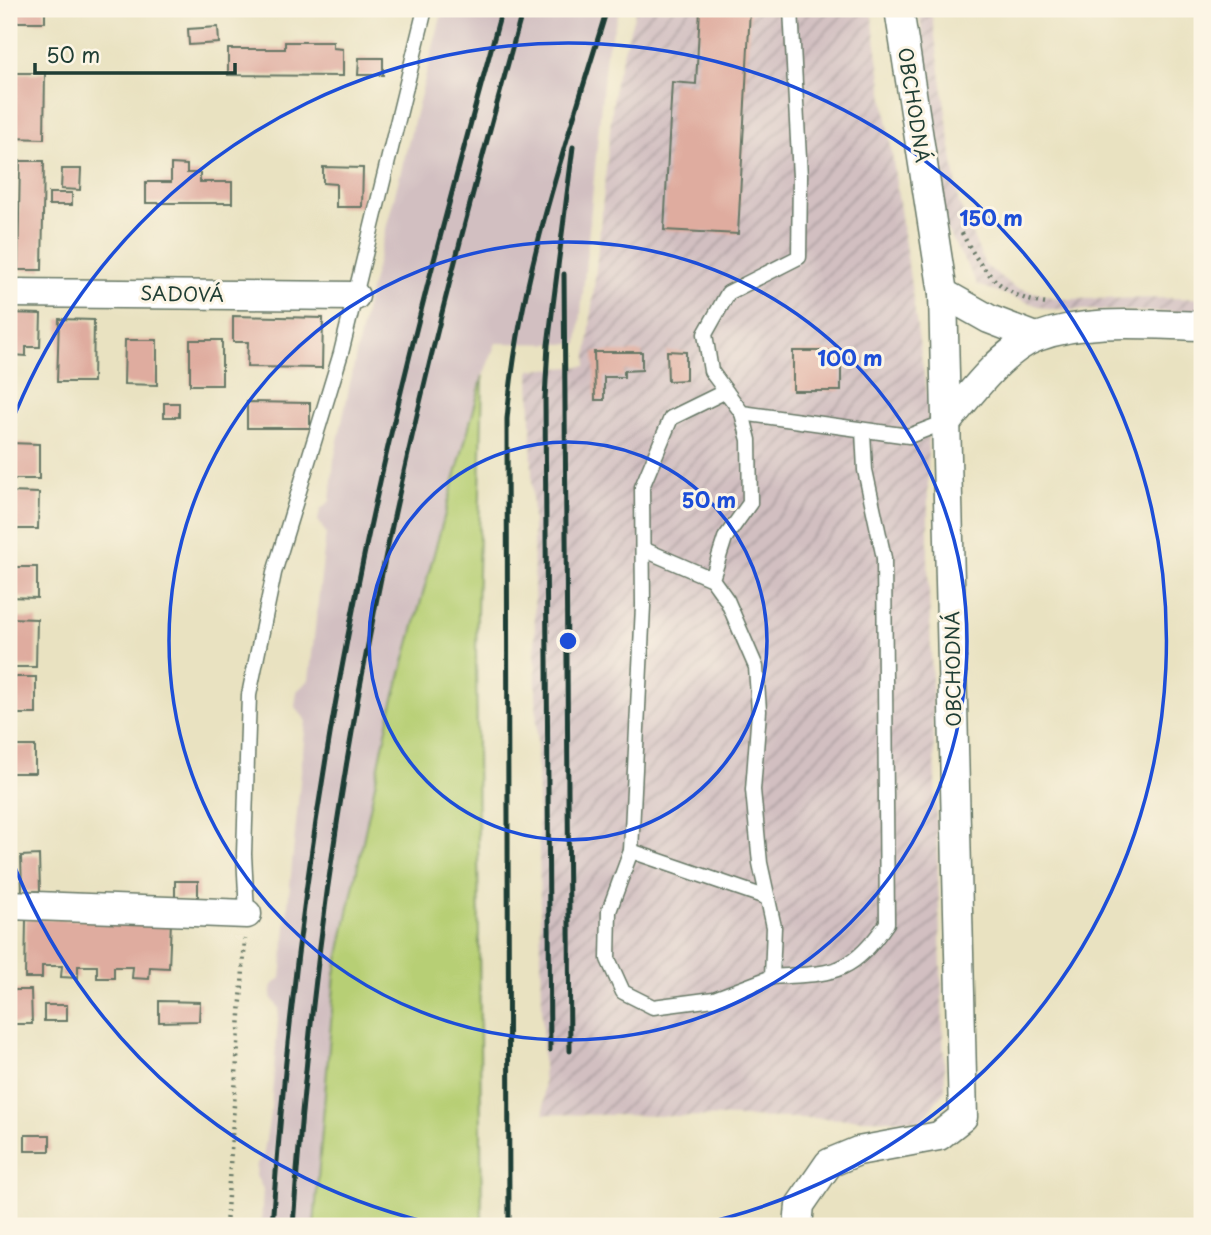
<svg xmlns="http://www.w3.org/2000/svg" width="1211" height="1235" viewBox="0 0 1211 1235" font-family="'Playpen Sans',sans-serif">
<defs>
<pattern id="industrial-furrows" width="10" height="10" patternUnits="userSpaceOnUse" patternTransform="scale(1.75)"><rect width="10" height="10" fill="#d2bfc1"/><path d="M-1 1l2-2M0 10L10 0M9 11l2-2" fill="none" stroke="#aa9c9e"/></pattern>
</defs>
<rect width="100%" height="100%" fill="#fcf5e5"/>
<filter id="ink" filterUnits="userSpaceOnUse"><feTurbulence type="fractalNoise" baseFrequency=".0143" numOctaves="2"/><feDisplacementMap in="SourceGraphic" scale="14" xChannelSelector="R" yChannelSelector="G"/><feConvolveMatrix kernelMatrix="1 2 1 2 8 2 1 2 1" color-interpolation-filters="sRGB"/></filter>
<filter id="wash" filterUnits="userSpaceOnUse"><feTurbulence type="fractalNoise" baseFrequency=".00686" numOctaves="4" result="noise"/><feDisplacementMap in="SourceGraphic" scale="28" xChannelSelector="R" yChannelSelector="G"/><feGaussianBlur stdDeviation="1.57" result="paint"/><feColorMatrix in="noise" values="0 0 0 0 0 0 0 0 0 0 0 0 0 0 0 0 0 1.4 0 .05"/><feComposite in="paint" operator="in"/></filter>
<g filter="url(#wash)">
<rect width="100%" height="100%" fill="#e9e2c1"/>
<!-- industrial -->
<g fill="url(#industrial-furrows)">
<polygon points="636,9 871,9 928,403 928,557 945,1090 922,1120 544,1114 530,370 586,366 615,81"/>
<polygon points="919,9 931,9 959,203 985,265 1014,287 1059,299 1202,298 1202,313 1047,309 978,285 945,227"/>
</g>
<!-- railway -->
<polygon fill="#d2bfc1" points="443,9 620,9 606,53 578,344 496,343 483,376 390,713 335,974 314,1226 261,1226 263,1189 256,1176 257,1163 263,1157 271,1108 279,1008 271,997 272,986 281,978 306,720 295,707 297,691 309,680 326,533 318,521 320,510 330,501 334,460 367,302"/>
<!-- green -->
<polygon fill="#b7cf74" stroke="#6b8654" stroke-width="2" points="483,376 476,652 482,1226 314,1226 335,974 390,713"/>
<g id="blocks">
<!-- building -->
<g fill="#dfac9f">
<rect x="9" y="9" width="36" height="13"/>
<polygon points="700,9 750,9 738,234 664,230 672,82 696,84"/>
<polygon points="218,27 219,43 189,45 188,29"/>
<polygon points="285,42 333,42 333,48 343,49 343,76 228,75 228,49 285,49"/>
<polygon points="359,58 383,58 383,75 358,75"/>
<polygon points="9,73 45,73 44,139 9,138"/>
<polygon points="20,161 44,161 42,270 18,270"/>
<polygon points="171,164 187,165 187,173 200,173 200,182 232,182 232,203 146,203 146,182 171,182"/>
<polygon points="323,167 363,168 362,207 336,207 336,184 323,183"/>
<polygon points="62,169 81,169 80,190 61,189"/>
<rect x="49" y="193" width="23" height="12"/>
<polygon points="9,313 41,314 40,347 26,347 26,356 14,355 14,347 9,347"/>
<polygon points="233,316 323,318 322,368 247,367 248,342 233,342"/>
<polygon points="59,319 94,320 93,382 57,382"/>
<polygon points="125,340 157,340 157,385 124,384"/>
<rect x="190" y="340" width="32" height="45"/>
<polygon points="667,351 686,352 686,380 668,381"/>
<rect x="793" y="351" width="48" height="40"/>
<polygon points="594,352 642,352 642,370 624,371 624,377 604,377 604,400 595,400"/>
<polygon points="247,402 310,403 310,428 247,428"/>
<rect x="164" y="403" width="15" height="14"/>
<polygon points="9,443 39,444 39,479 9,479"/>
<polygon points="9,492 39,493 38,529 9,529"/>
<polygon points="9,567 37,567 37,598 9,597"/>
<polygon points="9,618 37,619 36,667 9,667"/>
<rect x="9" y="677" width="27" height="37"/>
<rect x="9" y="746" width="26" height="27"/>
<polygon points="39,855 40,891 22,892 21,856"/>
<rect x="175" y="881" width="23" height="17"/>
<polygon points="26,919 171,921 169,968 150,967 149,979 132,978 133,967 114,967 114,978 97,978 97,966 78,966 78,978 61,977 62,966 42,966 42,978 25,978"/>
<polygon points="9,990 31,990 32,1024 9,1024"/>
<polygon points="159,1001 200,1002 199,1021 159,1022"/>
<rect x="44" y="1005" width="23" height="16"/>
<rect x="25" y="1135" width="25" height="16"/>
</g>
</g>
</g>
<g filter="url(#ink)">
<use href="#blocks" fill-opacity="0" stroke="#667765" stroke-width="2"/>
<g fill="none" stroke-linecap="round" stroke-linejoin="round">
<!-- lane casing -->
<g stroke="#667765" stroke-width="17">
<g id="lane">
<polyline points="791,9 800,177 799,257 728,293 705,334 711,371 742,413 909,436 948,421"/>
<polyline points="726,391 671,418 642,487 643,606 631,851 609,911 608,959 623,992 653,1007 714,999 772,977 774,927 760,863 753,790 759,711 756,667 727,600 712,579 725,538 750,503 749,440 742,413"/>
<polyline points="643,549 712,579"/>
<polyline points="631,851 768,898"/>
<polyline points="247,914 244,854 249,695 274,573 341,353 425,9"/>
<path d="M772,977C832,973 850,977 887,923L884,558L865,470L863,431"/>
</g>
</g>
<!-- street casing -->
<g stroke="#667765" stroke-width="31">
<g id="street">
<polyline points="9,293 355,296"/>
<polyline points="943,293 989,319 1036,337"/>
<path d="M948,421C970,394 1004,349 1037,337C1088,318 1149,325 1202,326"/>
<polyline points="9,905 247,914"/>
<polyline points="798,1226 800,1205 829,1163 858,1151 939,1136 963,1117 943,293 899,9"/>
</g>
</g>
<!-- path -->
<g stroke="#667765" stroke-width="4.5" stroke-dasharray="2 5" stroke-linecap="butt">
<path d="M962,233C981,270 1003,298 1047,304"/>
<polyline points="226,1226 245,939"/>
</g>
<!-- lane -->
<use href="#lane" stroke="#fff" stroke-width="14"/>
<!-- street -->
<use href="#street" stroke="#fff" stroke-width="28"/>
<!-- rail -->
<g stroke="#1f3d34" stroke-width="5">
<polyline points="564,274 570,1051"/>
<polyline points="550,1050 545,399 548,345 573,147"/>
<path d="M272,1226C287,1012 314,800 357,590C396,394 449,201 502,9"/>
<path d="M293,1226C307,1019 334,812 375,608C415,406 468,207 523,9"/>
<path d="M509,1226L507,419C519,277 566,144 607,9"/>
</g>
</g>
</g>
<!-- distance rings -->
<g fill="none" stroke="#1d4ed8" stroke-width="3.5">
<circle cx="568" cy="641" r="199"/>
<circle cx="568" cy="641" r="399"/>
<path d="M444 1226A598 598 0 0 1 10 855M10 427A598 598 0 1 1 692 1226"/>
</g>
<g text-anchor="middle" stroke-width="6" stroke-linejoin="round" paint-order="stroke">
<!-- street labels -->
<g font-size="19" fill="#1f3d34" stroke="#fcf5e5">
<text transform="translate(914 105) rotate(81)" y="7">OBCHODNÁ</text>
<text transform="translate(182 294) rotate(1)" y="7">SADOVÁ</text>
<text transform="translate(953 669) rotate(-91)" y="7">OBCHODNÁ</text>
</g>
</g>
<circle cx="568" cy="641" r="10" fill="#1d4ed8" stroke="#fcf5e5" stroke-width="3.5"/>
<g font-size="21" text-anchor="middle" font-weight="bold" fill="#1d4ed8" stroke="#fcf5e5" stroke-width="6" stroke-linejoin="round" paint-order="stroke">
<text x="991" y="226">150 m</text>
<text x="850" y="366">100 m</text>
<text x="709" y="508">50 m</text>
</g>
<!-- margin -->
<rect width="1211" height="1235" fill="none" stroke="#fcf5e5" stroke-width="35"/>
<!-- scale -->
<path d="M35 63v10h200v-10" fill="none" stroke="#1f3d34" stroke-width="3.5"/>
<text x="46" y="63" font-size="21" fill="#1f3d34" stroke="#fcf5e5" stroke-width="5" paint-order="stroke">50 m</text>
</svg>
